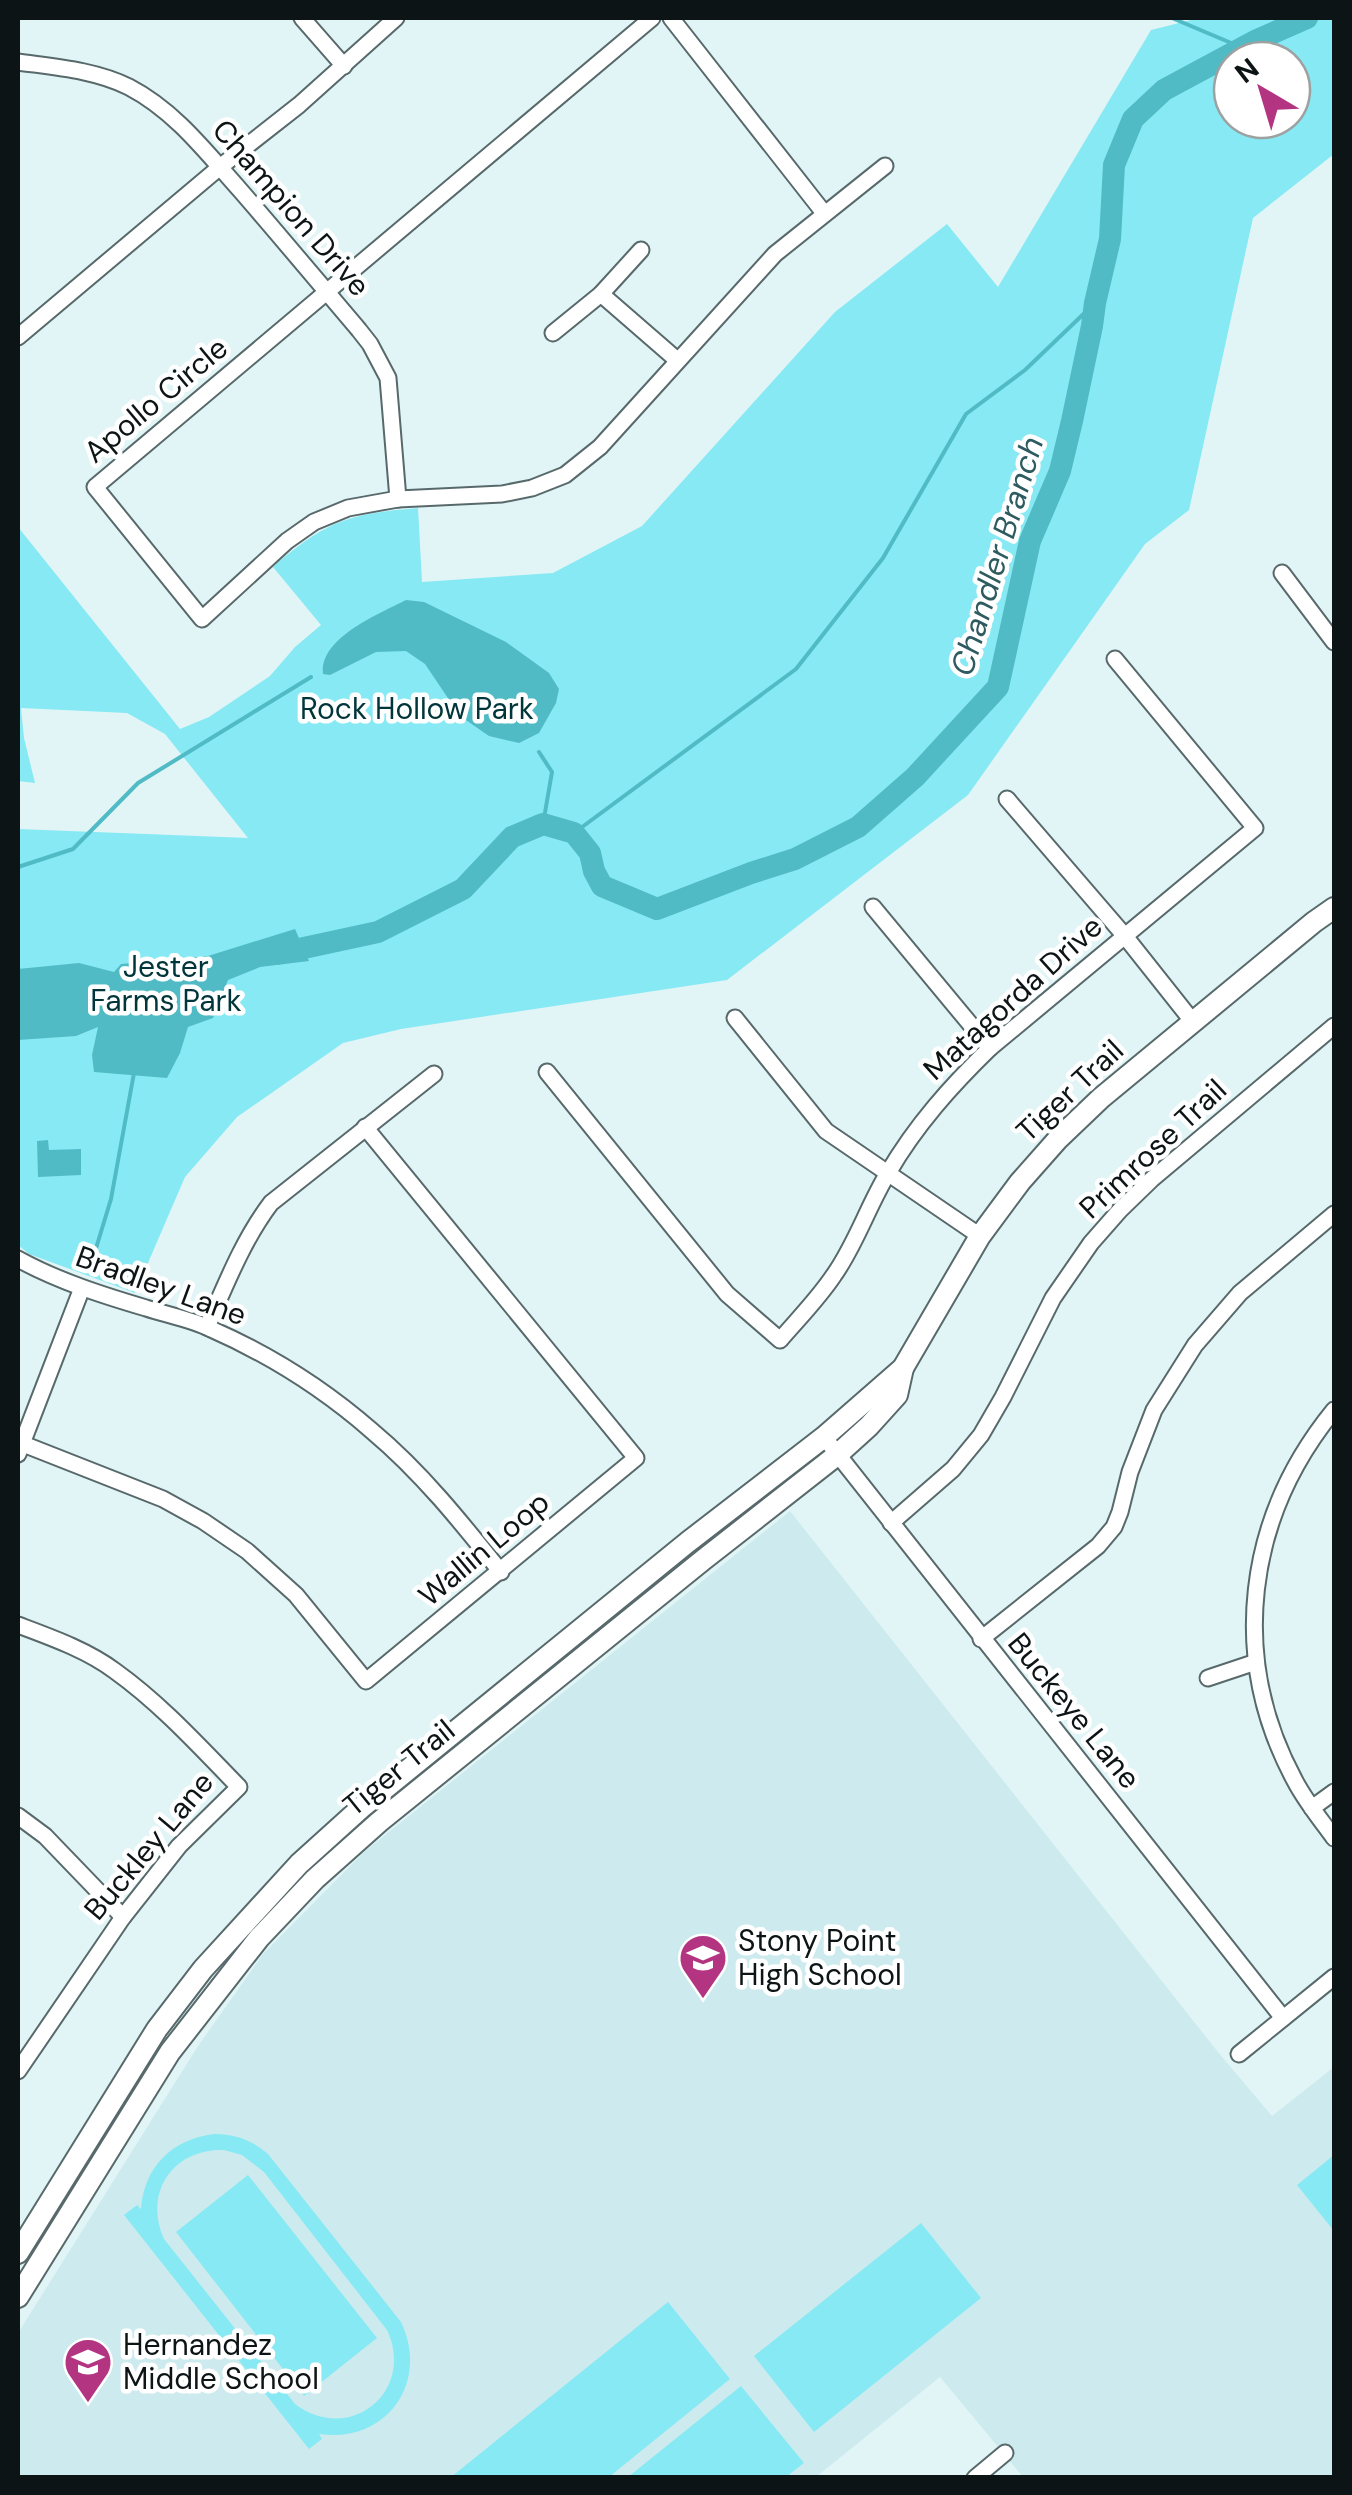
<svg xmlns="http://www.w3.org/2000/svg" width="1352" height="2495" viewBox="0 0 1352 2495" font-family="'DM Sans',sans-serif">
<rect width="100%" height="100%" fill="#e1f5f7"/>
<!-- built -->
<polygon fill="#cdebee" points="790,1511 1218,2052 1272,2116 1334,2067 1334,2477 1023,2477 940,2377 816,2477 18,2477 18,2333 198,2046 263,1954 365,1851"/>
<!-- green -->
<g fill="#87e9f3" fill-rule="evenodd">
<path d="M1199,18H1334V154L1253,218L1189,510L1145,544L968,795L727,980L401,1029L343,1043L237,1117L185,1177L135,1293L29,1254L18,1245V829L248,838L165,734L127,713L21,708L24,738L35,783L18,781V527L180,729L209,717L270,676L295,647L321,625L273,567C326,521 348,514 418,508L422,582L553,573L642,526L835,312L947,224L998,287L1151,30ZM1232,60H1292V120H1232Z"/>
<path d="M214,2134C235,2134 252,2140 268,2154L401,2322C430,2383 386,2444 319,2434L322,2439L309,2449L124,2215L137,2205L141,2209C144,2167 172,2139 214,2134ZM224,2150L242,2155L264,2172L387,2330C416,2392 349,2445 295,2404L164,2239C143,2193 173,2148 224,2150Z"/>
<polygon points="1334,2155 1334,2231 1297,2185"/>
<polygon points="248,2175 377,2338 304,2396 176,2232"/>
<polygon points="921,2223 981,2298 814,2432 754,2356"/>
<polygon points="668,2302 730,2379 609,2477 451,2477"/>
<polygon points="741,2386 804,2463 786,2477 628,2477"/>
</g>
<!-- water -->
<g fill="#50bbc5">
<path d="M406,600L424,602L506,642L549,673L559,689L556,703L539,733L519,743L489,736L460,716L425,664L406,651L376,652L330,675L323,674C319,638 379,614 406,600Z"/>
<polygon points="295,929 309,961 260,967 228,980 213,1018 188,1027 180,1053 167,1078 94,1072 92,1055 98,1027 76,1036 18,1040 18,969 79,963 114,972 121,964 208,956"/>
<polygon points="48,1140 49,1150 81,1149 81,1175 38,1177 37,1141"/>
</g>
<g fill="none" stroke-linecap="round" stroke-linejoin="round">
<!-- stream -->
<g stroke="#50bbc5" stroke-width="4">
<polyline points="1172,18 1243,48"/>
<polyline points="539,752 552,772 543,824"/>
<polyline points="574,833 796,669 883,558 966,414 1025,370 1095,303"/>
<polyline points="18,867 73,849 138,783 311,677"/>
<polyline points="90,1268 111,1199 134,1073"/>
</g>
<!-- river -->
<polyline stroke="#50bbc5" stroke-width="22" points="276,954 378,932 463,889 512,837 543,824 574,833 590,853 594,871 602,886 657,909 751,873 795,859 858,827 915,777 998,687 1030,541 1060,471 1072,421 1092,326 1095,303 1110,239 1114,165 1133,119 1164,90 1257,40 1307,18"/>
<!-- minor casing -->
<g stroke="#58696b" stroke-width="19">
<g id="minor">
<polyline points="302,18 344,66"/>
<polyline points="652,18 95,487 202,619 287,541 314,522 348,508 398,499 502,494 532,488 565,475 600,447 775,254 885,166"/>
<polyline points="671,18 824,213"/>
<path d="M18,62C54,67 95,70 129,87C175,111 206,152 240,190C280,236 319,283 359,330L370,344L388,378L398,499"/>
<polyline points="601,294 677,360"/>
<polyline points="553,333 601,294 641,250"/>
<polyline points="18,337 220,167 299,105 396,18"/>
<polyline points="1282,573 1334,642"/>
<polyline points="1007,799 1124,935 1193,1022"/>
<polyline points="873,907 990,1048"/>
<polyline points="735,1018 826,1131 980,1236"/>
<path d="M547,1072L727,1294L780,1340C798,1319 818,1299 834,1275C856,1244 868,1206 888,1173C916,1125 951,1086 990,1048L1255,828L1115,659"/>
<path d="M18,1259C58,1281 102,1295 146,1308C167,1315 191,1319 211,1329C268,1354 325,1390 372,1431C421,1472 461,1522 501,1572"/>
<path d="M207,1327C226,1284 243,1240 271,1203L434,1074"/>
<path d="M1334,1410C1246,1518 1228,1657 1295,1781C1306,1802 1321,1820 1334,1838"/>
<polyline points="824,1437 1283,2018"/>
<polyline points="18,1442 163,1499 203,1521 247,1551 296,1595 366,1681 636,1458 365,1127"/>
<polyline points="18,1454 82,1288"/>
<polyline points="891,1523 953,1469 981,1435 1003,1397 1053,1298 1091,1243 1120,1210 1152,1179 1334,1026"/>
<path d="M18,1625C50,1637 87,1650 115,1671C161,1704 199,1746 239,1787L179,1846L123,1917L18,2071"/>
<polyline points="981,1639 1098,1546 1114,1527 1120,1512 1130,1472 1154,1410 1195,1345 1240,1293 1334,1214"/>
<polyline points="1208,1678 1256,1662"/>
<polyline points="1312,1808 1334,1792"/>
<polyline points="18,1816 45,1836 123,1917"/>
<polyline points="1239,2054 1334,1977"/>
<polyline points="975,2478 1005,2453"/>
</g>
</g>
<!-- tertiary casing -->
<g stroke="#58696b" stroke-width="24">
<g id="tertiary">
<polyline points="18,2253 157,2029 203,1969 299,1864 361,1808 688,1542 824,1437 903,1368 980,1236 1020,1182 1058,1139 1101,1098 1314,922 1334,908"/>
<polyline points="18,2297 170,2052 259,1938 315,1879 379,1822 703,1560 837,1455 869,1426 897,1395 903,1368"/>
</g>
</g>
<!-- minor -->
<use href="#minor" stroke="#fff" stroke-width="15"/>
<!-- tertiary -->
<use href="#tertiary" stroke="#fff" stroke-width="20"/>
</g>
<!-- icons -->
<defs>
<g id="school-pin" transform="scale(2.5)"><path d="M0 17L-7.5 6A9.5 9.5 0 1 1 7.5 6Z" fill="#b33582" stroke="#fff"/><path d="M0-5L7-2L0 1L-7-2ZM-4 1L0 2.5L4 1V4Q0 6-4 4Z" fill="#fff"/></g>
</defs>
<g fill-rule="evenodd">
<use href="#school-pin" x="703" y="1958"/>
<use href="#school-pin" x="88" y="2362"/>
</g>
<g text-anchor="middle" stroke-width="9" stroke-linejoin="round" paint-order="stroke">
<!-- street labels -->
<g font-size="30" fill="#0d1415" stroke="#fff">
<text transform="translate(291 208) rotate(49)" y="10">Champion Drive</text>
<text transform="translate(156 400) rotate(-40)" y="10">Apollo Circle</text>
<text transform="translate(1013 998) rotate(-42)" y="10">Matagorda Drive</text>
<text transform="translate(1070 1091) rotate(-43)" y="10">Tiger Trail</text>
<text transform="translate(1153 1149) rotate(-43)" y="10">Primrose Trail</text>
<text transform="translate(161 1286) rotate(20)" y="10">Bradley Lane</text>
<text transform="translate(484 1549) rotate(-40)" y="10">Wallin Loop</text>
<text transform="translate(1074 1711) rotate(51)" y="10">Buckeye Lane</text>
<text transform="translate(399 1768) rotate(-39)" y="10">Tiger Trail</text>
<text transform="translate(149 1846) rotate(-50)" y="10">Buckley Lane</text>
</g>
<!-- park labels -->
<g font-size="30" fill="#00353a" stroke="#fff">
<text x="417" y="719">Rock Hollow Park</text>
<text x="166" y="977">Jester<tspan x="166" dy="34">Farms Park</tspan></text>
</g>
<!-- poi labels -->
<g font-size="30" fill="#0d1415" stroke="#fff" text-anchor="start">
<text x="738" y="1951">Stony Point<tspan x="738" dy="34">High School</tspan></text>
<text x="123" y="2355">Hernandez<tspan x="123" dy="34">Middle School</tspan></text>
</g>
<!-- water labels -->
<g font-size="32" font-style="italic" fill="#2d5b60" stroke="#fff">
<text transform="translate(997 556) rotate(-73)" y="11">Chandler Branch</text>
</g>
</g>
<!-- border -->
<rect width="1352" height="2495" fill="none" stroke="#0d1415" stroke-width="40"/>
<!-- north arrow -->
<g transform="translate(1262 90) rotate(322)"><circle r="48" fill="#ffffff" stroke="#9ea1a1" stroke-width="2.5"/>
<path d="M0-8L18 38L0 25L-18 38Z" fill="#b33582"/>
<text y="-15" font-size="28" font-weight="bold" text-anchor="middle" fill="#0d1415">N</text>
</g>
</svg>
